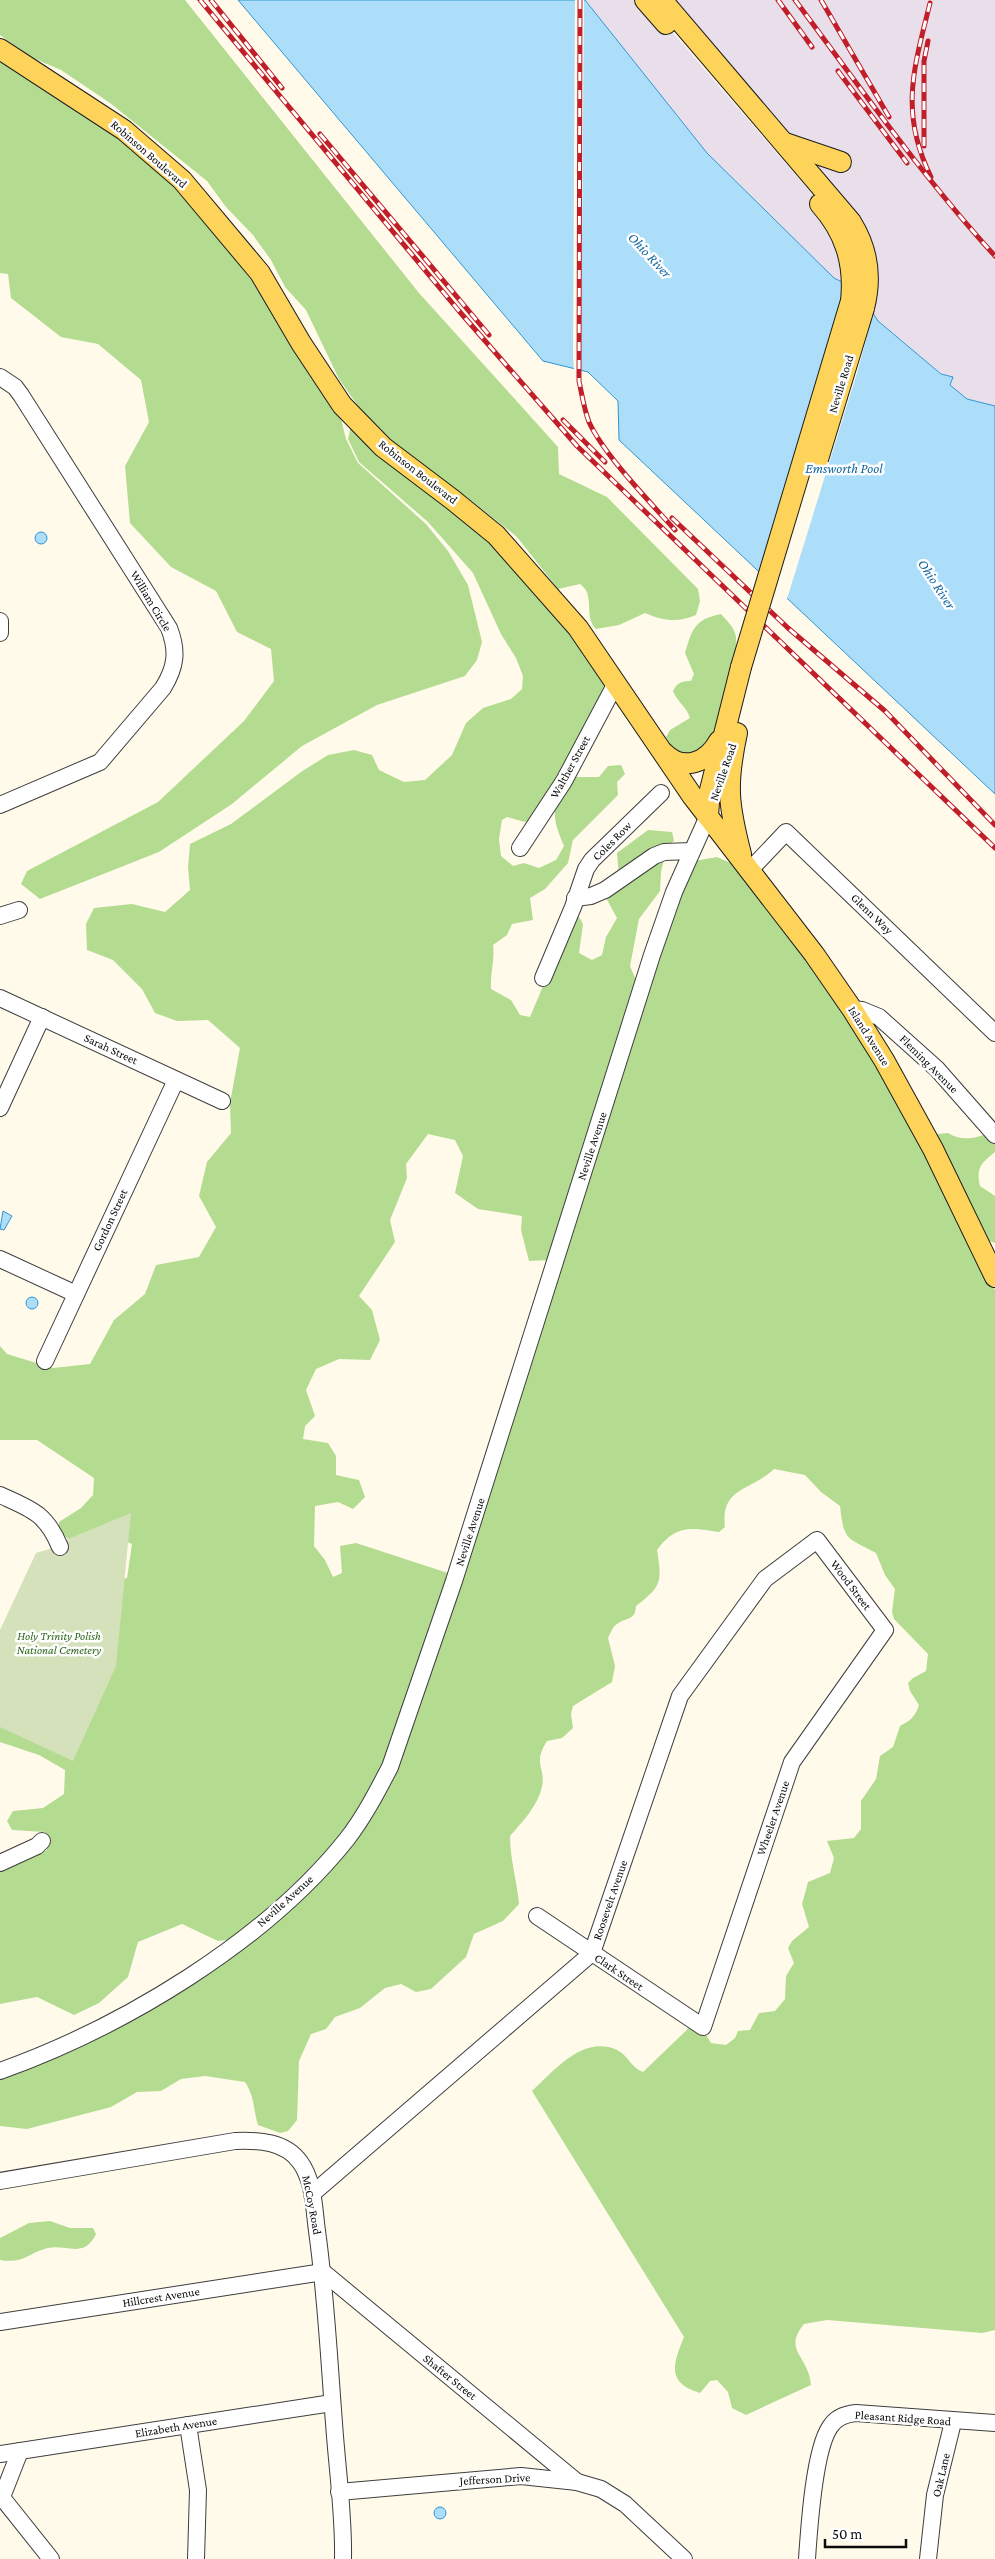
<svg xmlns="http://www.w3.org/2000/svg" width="995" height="2559" viewBox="0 0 995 2559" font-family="'Crimson Pro',serif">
<rect width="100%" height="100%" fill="#fffaea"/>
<!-- industrial -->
<g fill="#e9dfeb">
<polygon points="585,0 645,0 825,209 852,287 834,278 707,153"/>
<polygon points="662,0 995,0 995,406 967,399 950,385 953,377 941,374 878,321 865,301 865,250"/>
</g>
<!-- forest -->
<g fill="#b4dc91">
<path d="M0,0H185L419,293L558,447L559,474L607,497L698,589L700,601L696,615C678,623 663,621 645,613L619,625L596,629C583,616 596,595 580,584L558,589L517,537L467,497L417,465L370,423L339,379L306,310L285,287L271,260L253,235L226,207L207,181L110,103L61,70L33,58L0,35Z"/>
<polygon points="0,53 180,182 257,275 341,406 341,419 346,439 358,463 426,524 448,551 468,585 482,642 477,660 465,676 377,705 302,746 232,804 159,852 40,899 21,884 27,871 158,802 244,721 274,681 271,649 237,632 216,591 171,567 130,523 125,466 149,422 141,380 98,344 61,337 11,298 8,274 0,273"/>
<path d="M354,425L453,501L603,668L604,695L539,817L525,822L507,817L502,820L499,839L501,856L513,866L524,863L539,868L556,860L564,846C549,810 553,809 572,777H599L608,766L621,765L625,774L617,782L618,795L573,840L568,863L545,889L530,898L533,920L512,924L507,935L493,945C495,961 490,973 491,989L511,1000L520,1015L530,1017L575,910L583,924L579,953L592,960L602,955L606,937L617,918L606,898L619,877L617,853L648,830L672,832L674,841L667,846L661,872L660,891L639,919L630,966L639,987L552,1260L529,1261L521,1230L522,1216L478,1209L455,1193L463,1156L455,1140L428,1134L406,1164L407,1178L390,1220L395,1242L359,1296L372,1310L380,1340L370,1360L339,1359L316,1369L306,1390L315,1416L305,1426L303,1439L328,1443L336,1456V1475L359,1480L365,1497L353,1509L338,1502L315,1506L314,1546L325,1560L333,1577L342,1573L340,1546L356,1543L454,1575L388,1766L345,1838L237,1939L218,1941L182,1924L138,1942L128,1977L99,2003L74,2015L37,1997L0,2004V1865L26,1852L46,1851L51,1840L45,1832L12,1830L7,1821L13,1811L43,1808L64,1794L65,1770L39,1755L0,1742V1714L111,1582L127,1578L132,1544L118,1538L106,1527L68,1539L59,1530V1522L81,1508L93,1495L94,1478L37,1440H0V1346L7,1354L53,1368L90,1364L114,1320L145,1294L156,1265L199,1257L216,1227L199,1196L207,1162L231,1133L230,1103L240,1048L208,1020L177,1021L155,1013L142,989L113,960L87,950L86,924L94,908L132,904L165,912L190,890L188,867L190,844L231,824L301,772L328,755L354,750L372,755L379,770L404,782L425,780L452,755L466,723L483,708L511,699L522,689L523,676L516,658L501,634L473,573L428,522L359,462L348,439L350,430Z"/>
<path d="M721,614C726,620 733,626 735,633C742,651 718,736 703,748C694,756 684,754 674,750L666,737L670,730L690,718C687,707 677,702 673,691C677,683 681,681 691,681L694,674L685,653C692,629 695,619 721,614Z"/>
<path d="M717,857L742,868L811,956L925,1143L995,1290V2330L982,2333L827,2320L804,2324C782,2351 809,2356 811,2385L746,2415L732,2408L728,2392L717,2380L710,2381L700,2393C666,2383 673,2364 684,2337L532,2091C555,2070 583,2035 617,2050C628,2055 631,2068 643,2072L694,2023L702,2028L711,2043L726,2045L735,2038L738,2031L750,2030L759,2013L775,2011L785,1999L786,1976L794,1963L788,1948L792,1941L809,1927L802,1904L808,1882L830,1873L834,1858L827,1841L854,1838L861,1829V1801L876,1779L880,1756L893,1747L900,1726C911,1720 915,1717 919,1705L910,1691L908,1683L913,1678L926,1671L928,1654L894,1619L892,1612L895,1589L885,1575L876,1553C846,1537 844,1541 840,1506L821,1492L805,1475L774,1469C751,1491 720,1487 725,1527L719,1532C691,1527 675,1525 657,1550C662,1582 662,1586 636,1606C635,1621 627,1617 617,1624C613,1626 610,1634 608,1638L615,1666L612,1682L573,1706L571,1714L573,1728L562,1738L547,1741C532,1765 546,1766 542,1787C537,1807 523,1821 510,1836C510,1859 517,1881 519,1904L503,1921L474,1934L466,1957L431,1989L416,1992L401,1984L385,1988L360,2008L335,2017L326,2029L311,2034L299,2061L297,2120L288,2131L280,2133L258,2125C253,2109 255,2097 245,2082L205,2076L181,2079L161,2091L137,2092L111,2107L27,2129L0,2126V2073L114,2025L295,1896L393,1769L678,892L694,861Z"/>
<path d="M948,1133C963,1142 974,1138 990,1133L995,1138V1152C981,1163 976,1168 980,1186L995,1196V1243L978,1237L931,1140L937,1134Z"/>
<path d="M50,2221L70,2228H93L96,2234C84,2259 67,2244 48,2248C28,2253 24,2264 0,2260V2238L29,2223Z"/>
</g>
<!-- cemetery -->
<polygon fill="#d5e1bb" points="131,1513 116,1666 73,1761 0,1727 0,1630 36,1553 63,1545 68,1539"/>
<!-- water -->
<g fill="#acdef9" stroke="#3095d3">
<polygon points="238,0 585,0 707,153 834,278 852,287 865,301 878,321 941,374 953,377 950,385 967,399 995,406 995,794 619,440 618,401 588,372 543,361"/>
<circle cx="41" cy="538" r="6"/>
<polygon points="3,1211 12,1216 4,1230 0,1229"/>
<circle cx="32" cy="1303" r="6"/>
<circle cx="440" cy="2513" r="6"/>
</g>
<!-- pier -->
<g fill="#fffaea">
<polygon points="575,0 584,0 581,372 574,371 573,356"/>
<polygon points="874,310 857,373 786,602 761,578"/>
</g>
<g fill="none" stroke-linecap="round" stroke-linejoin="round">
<!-- minor casing -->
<g stroke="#3e3e3e" stroke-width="18">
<g id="minor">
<path d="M0,377L15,387L21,395L169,628C178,651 176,667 163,688L100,762L0,805"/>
<polyline points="0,621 0,633"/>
<polyline points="520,848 564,781 616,683"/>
<polyline points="750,870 786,832 995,1033"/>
<polyline points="575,898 591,896 605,890 654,856 664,852 692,851"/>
<polyline points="0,916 19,910"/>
<polyline points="543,978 573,907 586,869 592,860 661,793"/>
<polyline points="0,998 222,1101"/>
<polyline points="852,1009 862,1010 879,1017 937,1069 995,1135"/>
<polyline points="0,1108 42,1017"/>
<polyline points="0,1259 76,1294"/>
<polyline points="45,1361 176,1080"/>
<path d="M0,1495C31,1509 46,1513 60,1547"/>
<polyline points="0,1863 37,1846 42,1841"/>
<path d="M0,2071C123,2027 265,1942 347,1839C364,1817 377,1792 390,1767L454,1581L652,955L674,892L708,816"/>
<path d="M0,2181L235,2141C258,2140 285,2141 300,2162C314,2181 314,2209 317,2231C326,2295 329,2359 334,2423C337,2468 344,2514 343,2559"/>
<path d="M312,2194L592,1953L680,1696L765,1579L817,1540L885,1630L792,1762L703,2027C647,1990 592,1953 537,1916"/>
<polyline points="0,2322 323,2272 577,2482"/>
<polyline points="188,2425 198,2490 196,2559"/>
<polyline points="0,2454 332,2403"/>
<polyline points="339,2492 521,2476 577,2482 601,2489 625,2504 684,2559"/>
<polyline points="0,2495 51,2559"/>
<polyline points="2,2497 20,2451"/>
<path d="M807,2559C809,2529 814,2450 830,2427C836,2417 845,2414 856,2413L995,2423"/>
<polyline points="928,2559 935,2495 953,2422"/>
</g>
</g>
<!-- major casing -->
<g stroke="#1c1c1c" stroke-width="22">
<g id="major">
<polyline points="645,0 666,24"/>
<path d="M662,0L851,222C868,249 872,277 864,308"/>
<polyline points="0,49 124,130 182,180 260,273 301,343 342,405 383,447 453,500 496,535 578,628 693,797 814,954 852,1009 884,1060 933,1149 995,1277"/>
<polyline points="785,143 841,162"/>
<path d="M820,204C845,232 855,263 851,301"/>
<path d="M737,733C726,784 728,804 741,854"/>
<path d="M664,753C683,772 707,763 719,741"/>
<polyline points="708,816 710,790 741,667"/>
</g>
</g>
<!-- minor -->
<use href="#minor" stroke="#fff" stroke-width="16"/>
<!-- major -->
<use href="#major" stroke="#fed35a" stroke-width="20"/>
<!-- rail casing -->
<g stroke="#c01e29" stroke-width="5">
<g id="rail">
<polyline points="200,0 459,311 577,446 995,848"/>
<polyline points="211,0 282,88"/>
<path d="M580,0L579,381C582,395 584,409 589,422C604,455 650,502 675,530"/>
<polyline points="778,0 812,47"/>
<path d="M795,0C860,87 922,176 995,256"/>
<polyline points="821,0 889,117"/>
<path d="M930,3C914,68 899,112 931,177"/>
<polyline points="838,71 907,163"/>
<polyline points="320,134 489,335"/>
<polyline points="924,146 924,61 928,41"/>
<polyline points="563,420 605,462"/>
<polyline points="672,518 788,628 885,711 995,825"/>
</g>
</g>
<!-- rail -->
<use href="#rail" stroke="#fff" stroke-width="3" stroke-dasharray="9" stroke-linecap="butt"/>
<!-- major-bridge casing -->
<g stroke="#1c1c1c" stroke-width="22" stroke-linecap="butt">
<g id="major-bridge">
<polyline points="818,459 864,308"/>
<polyline points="741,667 851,301"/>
</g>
</g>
<!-- major-bridge -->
<use href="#major-bridge" stroke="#fed35a" stroke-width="20"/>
</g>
<g text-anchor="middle" stroke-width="5" stroke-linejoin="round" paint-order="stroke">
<!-- street labels -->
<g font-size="12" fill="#0b0b0b" stroke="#fff">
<text transform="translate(149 154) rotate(41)" y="4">Robinson Boulevard</text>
<text transform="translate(841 384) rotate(-73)" y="4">Neville Road</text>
<text transform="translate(418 472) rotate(38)" y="4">Robinson Boulevard</text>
<text transform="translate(151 601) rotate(59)" y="4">William Circle</text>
<text transform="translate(570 767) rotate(-61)" y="4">Walther Street</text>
<text transform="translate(723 772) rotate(-71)" y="4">Neville Road</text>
<text transform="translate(612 841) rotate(-45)" y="4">Coles Row</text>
<text transform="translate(872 914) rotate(44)" y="4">Glenn Way</text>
<text transform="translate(869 1036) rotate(58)" y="4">Island Avenue</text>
<text transform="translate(111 1049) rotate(25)" y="4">Sarah Street</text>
<text transform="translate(929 1064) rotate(45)" y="4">Fleming Avenue</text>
<text transform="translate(592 1146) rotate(-72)" y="4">Neville Avenue</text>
<text transform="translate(110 1220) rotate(-65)" y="4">Gordon Street</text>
<text transform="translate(470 1532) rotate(-72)" y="4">Neville Avenue</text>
<text transform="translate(851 1585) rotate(53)" y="4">Wood Street</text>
<text transform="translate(773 1818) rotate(-71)" y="4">Wheeler Avenue</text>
<text transform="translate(610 1900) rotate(-71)" y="4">Roosevelt Avenue</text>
<text transform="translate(285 1901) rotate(-42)" y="4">Neville Avenue</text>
<text transform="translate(619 1972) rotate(34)" y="4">Clark Street</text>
<text transform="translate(312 2205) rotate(79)" y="4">McCoy Road</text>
<text transform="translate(161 2297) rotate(-9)" y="4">Hillcrest Avenue</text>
<text transform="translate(450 2377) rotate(39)" y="4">Shafter Street</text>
<text transform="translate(903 2418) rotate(4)" y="4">Pleasant Ridge Road</text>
<text transform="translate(176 2427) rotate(-9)" y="4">Elizabeth Avenue</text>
<text transform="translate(941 2475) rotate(-77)" y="4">Oak Lane</text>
<text transform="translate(495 2479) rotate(-3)" y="4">Jefferson Drive</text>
</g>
<!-- park labels -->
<g font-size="12" font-style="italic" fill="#2b651a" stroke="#fff">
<text x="59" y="1640">Holy Trinity Polish<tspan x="59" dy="14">National Cemetery</tspan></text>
</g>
<!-- water labels -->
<g font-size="14" font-style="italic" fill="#1065a1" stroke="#fff">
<text transform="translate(650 255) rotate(47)" y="5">Ohio River</text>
<text x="844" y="473">Emsworth Pool</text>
<text transform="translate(937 584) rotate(57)" y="5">Ohio River</text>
</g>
</g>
<!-- scale -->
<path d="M825 2539v8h81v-8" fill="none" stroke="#0b0b0b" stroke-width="2.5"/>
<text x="832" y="2539" font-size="15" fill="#0b0b0b" stroke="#ffffff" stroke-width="4" paint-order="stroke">50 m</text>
</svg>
